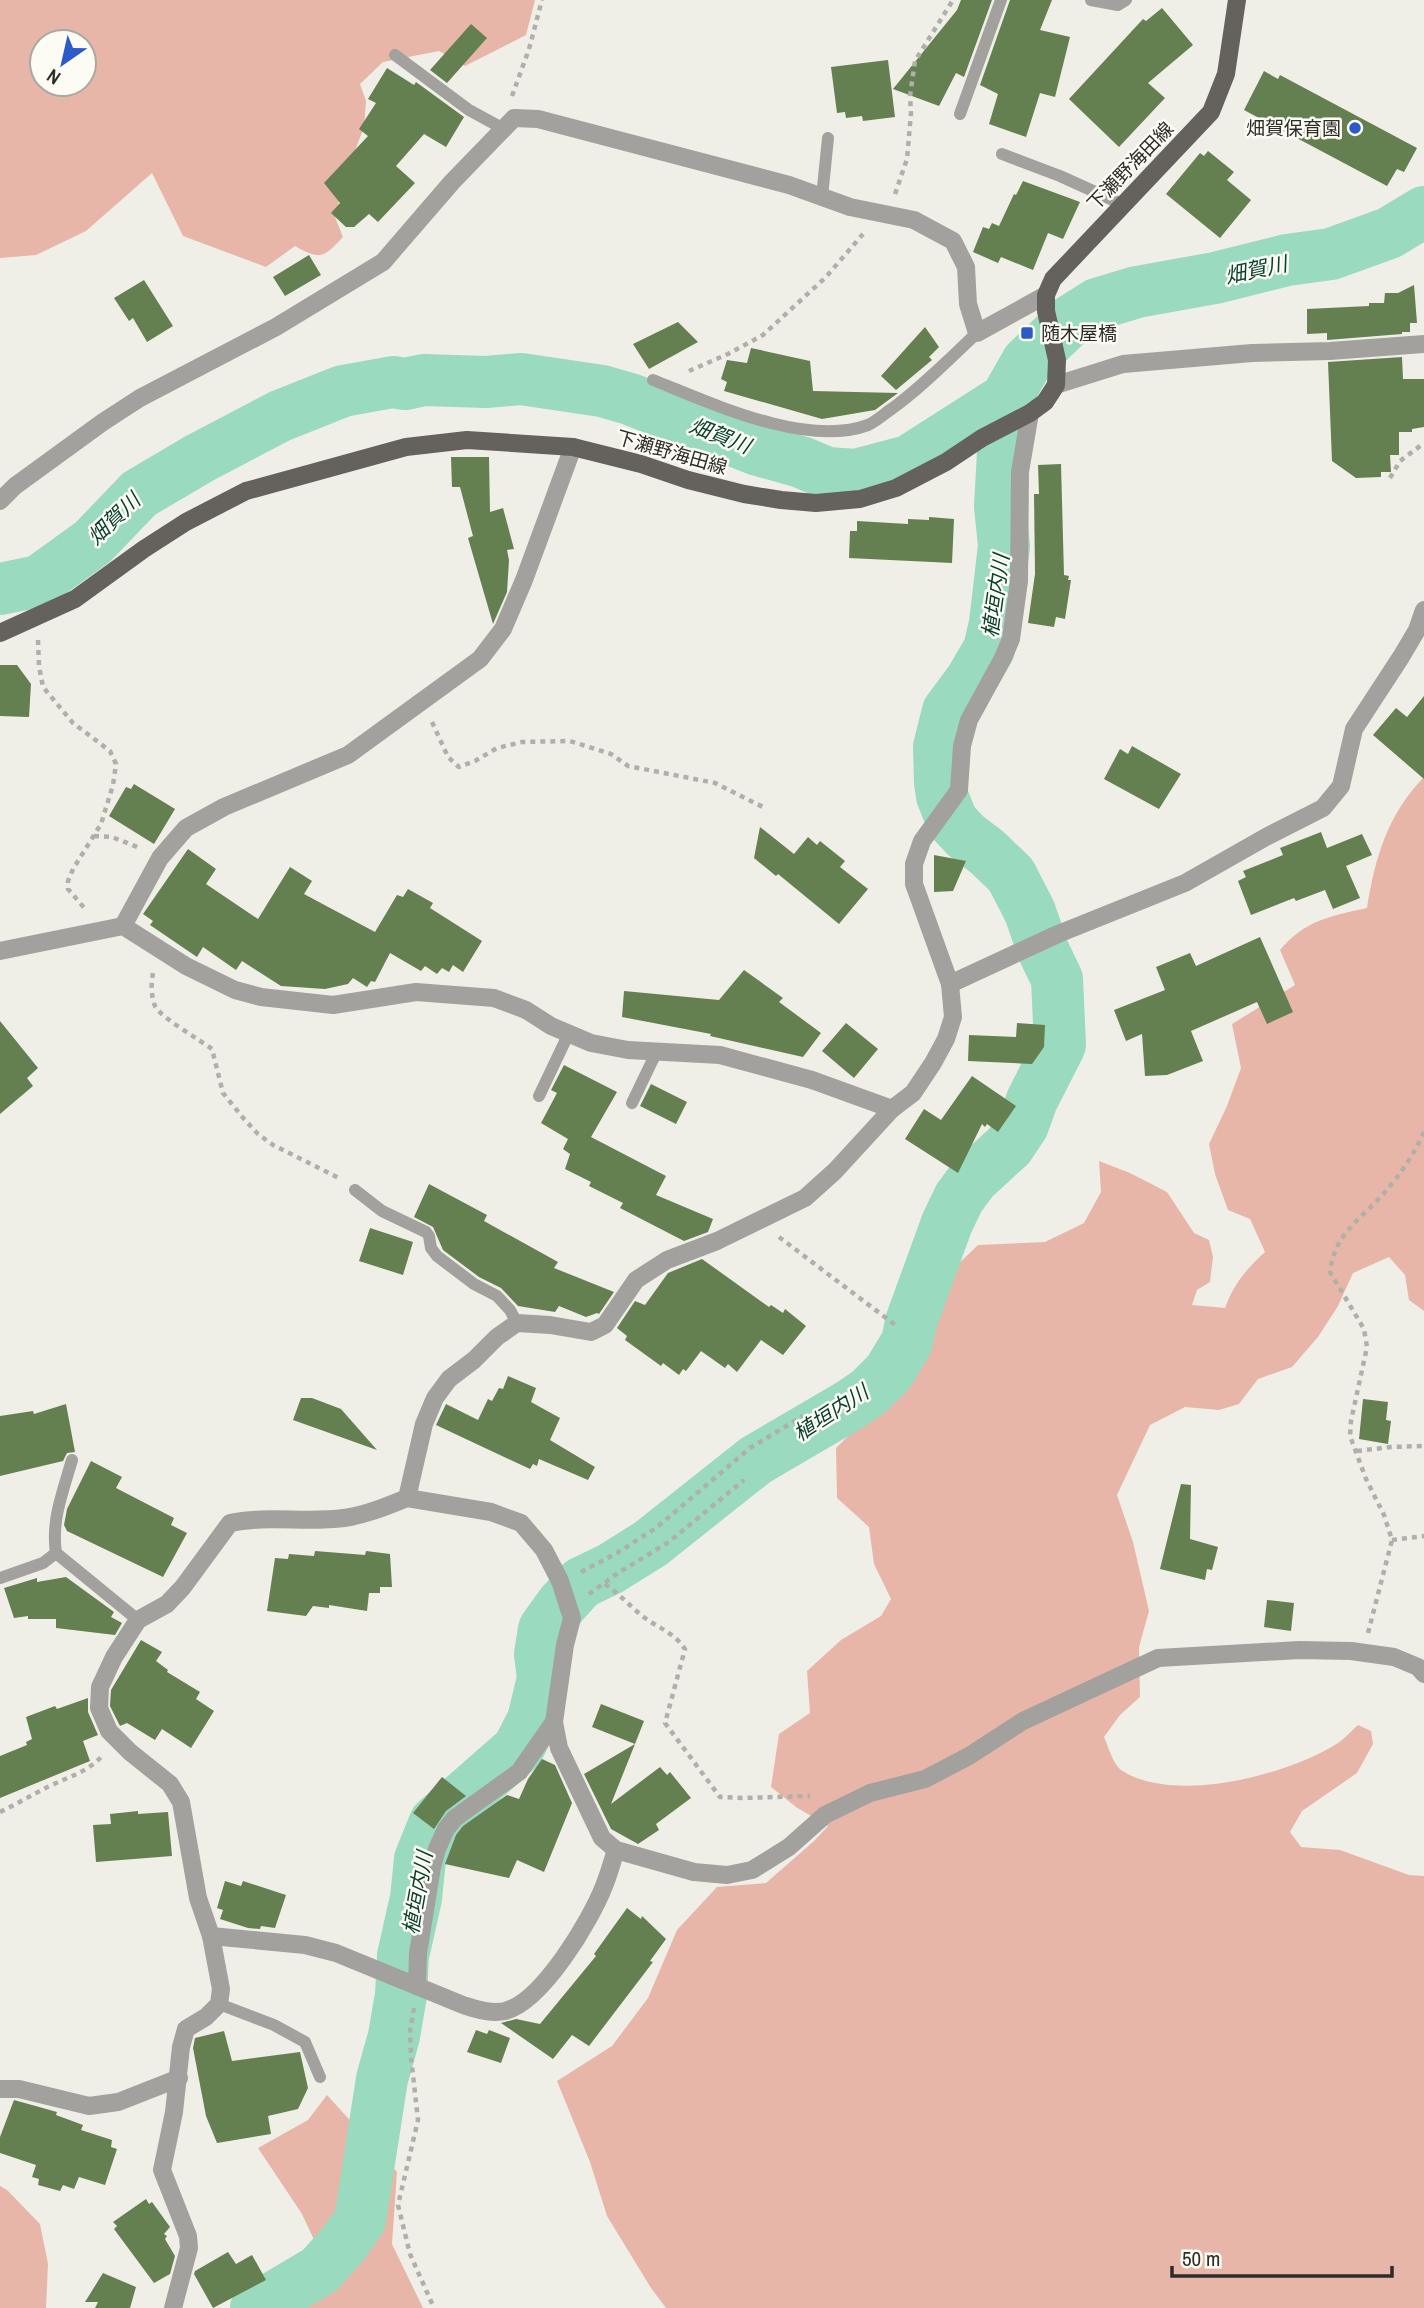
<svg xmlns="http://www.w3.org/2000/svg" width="1424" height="2308" viewBox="0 0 1424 2308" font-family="'Archivo Narrow','Noto Sans JP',sans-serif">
<rect width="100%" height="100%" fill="#f0efe7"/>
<!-- green -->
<g fill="#e8b6a9" fill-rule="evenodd">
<path d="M0,0H535L526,35L465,66L439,51L383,62L360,84L366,101L364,127L345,177L335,217L343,237C324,257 321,261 295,246L266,267L183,236L152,173L86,231L36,255L0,258ZM42,42H84V84H42Z"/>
<path d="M1424,777V1311L1409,1300L1405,1275L1389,1257L1353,1273L1338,1306L1318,1337L1292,1367L1258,1379L1239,1404L1219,1410L1185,1407L1150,1425L1117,1495L1133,1542L1149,1611L1139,1647L1140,1697L1120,1715L1104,1737C1108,1746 1113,1764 1121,1770C1173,1805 1289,1775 1338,1743C1345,1738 1351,1731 1358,1725L1371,1731L1373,1744L1357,1773L1302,1811L1290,1832L1301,1847L1340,1850L1409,1875L1424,1876V2308H666L651,2288L607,2216L590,2162L557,2081L612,2046L648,1998L677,1930L717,1887L766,1883L814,1841L828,1826L796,1807L771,1787L779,1734L810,1713L807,1671L841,1640L881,1616L891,1599L874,1564L869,1527L837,1498L836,1448L876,1408L905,1390L922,1364L954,1268L978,1245L1045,1242L1084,1223L1101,1192L1099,1161L1130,1173L1167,1192L1194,1233L1209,1240L1213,1257L1210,1282L1197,1290L1192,1305L1225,1308C1234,1284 1246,1269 1265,1252L1250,1219L1228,1210L1215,1174L1209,1144L1227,1106L1241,1068L1232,1024L1295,985L1280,950C1305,920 1331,916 1367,908C1375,857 1388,814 1424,777Z"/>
<polygon points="327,2095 397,2172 392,2244 423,2308 288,2308 332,2278 302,2214 258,2148 308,2120"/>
<polygon points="0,2186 7,2190 40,2224 48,2264 46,2308 0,2308"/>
</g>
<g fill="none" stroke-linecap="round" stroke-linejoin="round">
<!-- river -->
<g stroke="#9adabe" stroke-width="52">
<polyline points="0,589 39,581 93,542 139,494 200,458 280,416 343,391 393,382 405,384 424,380 486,382 521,379 602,391 630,399 758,450 801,462 827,473 856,475 909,461 1006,399 1027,362 1070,321 1097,304 1137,292 1215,278 1287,260 1331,254 1389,233 1424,212"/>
<polyline points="256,2308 320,2270 344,2243 360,2220 382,2079 394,2036 401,1995 403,1956 416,1898 420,1859 435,1822 518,1749 533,1720 543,1678 540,1654 544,1629 562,1604 581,1583 610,1569 650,1544 756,1460 850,1405 869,1392 889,1372 907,1342 911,1322 947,1223 959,1198 973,1179 1009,1146 1023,1125 1032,1100 1060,1045 1057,979 1043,950 1030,912 1011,875 987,852 966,836 952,821 942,796 940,782 939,747 948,711 971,680 989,649 995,623 1004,546 1000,506 1006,399"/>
</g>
</g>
<!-- building -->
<g fill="#647f50">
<polygon points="961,0 992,0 964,77 956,73 939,106 893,89 957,10"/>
<polygon points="1010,0 1052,0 1040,30 1070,37 1055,97 1040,93 1026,137 989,124 998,94 980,85"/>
<polygon points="1162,8 1193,45 1148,83 1165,98 1119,147 1069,99 1143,19 1146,21"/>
<polygon points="471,24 487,38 447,83 430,70"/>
<polygon points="888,60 895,117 863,121 862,116 846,118 845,112 837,113 831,67"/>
<polygon points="387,68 414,85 416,82 464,117 446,147 424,134 396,166 415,183 378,222 369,214 354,227 346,227 331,213 340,203 324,183 368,136 359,129 376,103 368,99"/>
<polygon points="1264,71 1278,79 1280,75 1417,148 1404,172 1397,169 1387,186 1244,110"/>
<polygon points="1208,151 1234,172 1227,180 1251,200 1220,238 1166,194 1200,153 1204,156"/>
<polygon points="1023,181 1080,202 1063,239 1048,233 1033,270 1001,257 998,263 973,252 983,227 989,229 992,223 999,226 1014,194 1016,195"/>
<polygon points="309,255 321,275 285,296 273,277"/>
<polygon points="144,280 173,326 147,342 133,318 129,321 114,298"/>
<polygon points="1414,285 1417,323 1410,323 1410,332 1402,332 1402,334 1327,340 1327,333 1307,334 1307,309 1369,306 1369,303 1384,303 1385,293 1398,293"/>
<polygon points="678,322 698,342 649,369 633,344"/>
<polygon points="925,327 939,347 929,357 932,360 896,390 881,376"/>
<polygon points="751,348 810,361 813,391 898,393 875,410 822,419 724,391 727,382 721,379 727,360 747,363"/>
<polygon points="1402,357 1403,379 1424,379 1424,427 1412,429 1412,432 1399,432 1399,455 1390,455 1391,472 1381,472 1381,477 1356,478 1332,461 1328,362"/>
<polygon points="451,457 489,457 490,512 503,508 514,549 507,550 509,560 507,592 493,624 468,538 473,536 460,487 452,487"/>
<polygon points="1061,464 1064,575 1069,576 1068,580 1071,580 1065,619 1056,617 1054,627 1028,623 1035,574 1034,494 1039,494 1038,465"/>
<polygon points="929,517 954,519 952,563 849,558 850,531 857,531 857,521 908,524 908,519 929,520"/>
<polygon points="0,665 17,665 31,684 29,717 0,716"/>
<polygon points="1424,696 1424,779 1373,735 1396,708 1407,717"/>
<polygon points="1132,746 1181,774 1159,809 1104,779 1120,749 1128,754"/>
<polygon points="134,784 175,809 154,844 109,816 126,787 131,789"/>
<polygon points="760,827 794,854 808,837 817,845 820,841 845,861 840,867 868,889 839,924 778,874 776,876 754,858"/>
<polygon points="1321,832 1327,848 1362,834 1372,855 1346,866 1360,898 1333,909 1325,890 1296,901 1294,898 1251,915 1238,881 1246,877 1243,871 1283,855 1280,848"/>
<polygon points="188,849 216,869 206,884 258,919 290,867 312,881 304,894 375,932 397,895 403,897 408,889 433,903 430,908 482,941 463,972 453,965 449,972 442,968 437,974 425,966 421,971 390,953 375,982 371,981 367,987 353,978 348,984 325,989 281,986 242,961 236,970 203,947 197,957 150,925 153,921 143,914"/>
<polygon points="934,855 966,861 953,891 934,892"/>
<polygon points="1260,937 1293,1012 1267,1024 1257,1002 1191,1031 1203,1061 1167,1075 1145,1076 1142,1034 1126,1041 1114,1010 1165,990 1156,967 1190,953 1196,966"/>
<polygon points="744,970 783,998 779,1002 821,1033 803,1057 710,1036 711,1034 622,1017 624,991 719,1000"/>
<polygon points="0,1021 38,1068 27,1078 33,1086 0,1114"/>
<polygon points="846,1023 878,1049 854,1078 822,1051"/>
<polygon points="1017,1023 1045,1025 1044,1047 1032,1064 968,1061 969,1035 1016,1037"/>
<polygon points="564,1065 617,1092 591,1137 666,1176 656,1195 713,1219 708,1232 684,1241 620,1208 623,1203 589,1186 591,1182 565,1169 570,1154 563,1149 568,1139 541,1123 557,1093 551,1090"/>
<polygon points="972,1076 1016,1106 998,1132 987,1124 985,1127 982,1124 958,1173 905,1139 924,1109 941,1120"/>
<polygon points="651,1084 687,1102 676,1124 640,1106"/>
<polygon points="429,1184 487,1215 484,1221 558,1262 554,1268 614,1292 599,1314 597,1313 586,1317 559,1306 555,1312 518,1306 501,1288 479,1277 443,1250 433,1227 414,1217"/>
<polygon points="370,1228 413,1242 403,1275 359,1261"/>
<polygon points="702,1259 769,1307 771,1305 783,1313 785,1309 806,1326 783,1355 761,1340 737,1372 728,1364 725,1368 701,1351 686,1371 683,1369 679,1375 663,1363 661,1366 625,1340 627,1336 617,1328 635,1301 645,1305 668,1273"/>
<polygon points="508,1376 536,1388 531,1402 560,1418 550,1440 595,1467 588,1480 539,1459 537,1466 533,1464 530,1469 436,1425 446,1404 478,1420 488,1399 492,1401 499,1388 503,1389"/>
<polygon points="301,1398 312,1398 341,1409 377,1450 293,1420"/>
<polygon points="1363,1399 1388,1402 1386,1420 1391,1421 1388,1444 1359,1439"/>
<polygon points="66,1404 75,1452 67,1453 63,1461 0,1476 0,1416 33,1411 34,1414"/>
<polygon points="91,1461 122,1477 116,1488 174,1518 171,1525 187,1533 163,1577 67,1531 64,1525 67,1509"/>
<polygon points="1181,1484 1191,1485 1190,1539 1218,1547 1212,1570 1207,1569 1205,1580 1160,1569"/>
<polygon points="315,1551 365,1555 366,1551 390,1554 392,1587 380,1587 380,1593 369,1593 367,1611 329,1605 329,1608 313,1606 306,1616 267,1611 275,1558 288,1559 289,1554 314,1556"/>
<polygon points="66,1577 114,1612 111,1617 122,1623 115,1635 56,1628 56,1619 28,1619 28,1616 14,1618 4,1588 37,1578 37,1582"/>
<polygon points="1267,1600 1294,1603 1291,1631 1264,1627"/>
<polygon points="141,1640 162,1652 156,1661 168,1670 167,1672 200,1692 196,1699 214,1711 191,1748 162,1729 155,1740 127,1723 120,1726 110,1706 111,1690"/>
<polygon points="88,1698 88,1712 98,1735 83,1741 90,1761 0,1798 0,1756 27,1745 26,1742 32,1739 26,1717 55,1706 57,1709"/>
<polygon points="601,1704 644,1721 635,1744 592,1727"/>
<polygon points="635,1744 611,1804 660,1767 667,1775 670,1772 691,1798 656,1824 659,1830 638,1844 611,1829 584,1774"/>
<polygon points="542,1759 555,1765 572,1803 544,1872 517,1860 509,1878 445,1864 456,1835 463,1826 507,1795 519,1799 528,1779"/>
<polygon points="442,1777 466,1796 446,1811 434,1829 413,1813"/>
<polygon points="138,1811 138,1814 168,1812 172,1856 96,1862 93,1825 111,1824 110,1814"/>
<polygon points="225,1881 241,1886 243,1881 286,1895 275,1928 261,1926 260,1929 248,1928 220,1919 223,1910 217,1908"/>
<polygon points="627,1908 641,1919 642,1916 666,1939 650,1961 653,1962 589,2046 572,2035 553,2059 501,2023 516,2019 540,2024 596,1956 594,1954"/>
<polygon points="476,2030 487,2034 489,2030 510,2038 501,2063 467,2052"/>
<polygon points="224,2031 232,2061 300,2052 308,2088 298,2109 268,2116 271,2134 217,2143 206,2116 193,2048 195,2038"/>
<polygon points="14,2100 57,2112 56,2115 83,2125 81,2130 112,2140 111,2147 117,2149 105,2185 79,2177 74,2189 63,2185 60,2191 38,2185 39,2179 32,2177 36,2165 0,2153 0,2137"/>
<polygon points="146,2199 149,2204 152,2202 170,2227 164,2234 167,2236 165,2239 175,2256 170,2274 154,2283 114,2229 117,2226 113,2222"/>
<polygon points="228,2252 236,2264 252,2255 266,2280 213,2308 194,2274 195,2271"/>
<polygon points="103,2273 136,2287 130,2308 95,2308 98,2302 85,2302"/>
</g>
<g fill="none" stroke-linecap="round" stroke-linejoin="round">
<!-- path -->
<g stroke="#b0afa9" stroke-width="4.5" stroke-dasharray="5 5" stroke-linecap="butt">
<polyline points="512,96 529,49 542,0"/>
<polyline points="895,194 907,159 911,113 910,96 915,61 953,0"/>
<polyline points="689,371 728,354 763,335 826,277 863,234"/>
<polyline points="1390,478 1400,461 1424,443"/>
<polyline points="38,640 39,666 43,687 73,723 110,751 116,764 113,785 101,824 73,869 68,881 68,889 87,911"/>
<polyline points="432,722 448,757 459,767 475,761 497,748 522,742 570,741 611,754 628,766 715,783 765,808"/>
<polyline points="94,836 112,837 140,848"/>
<path d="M153,973C151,983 151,996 155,1006C160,1017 200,1040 212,1049L223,1093L244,1119L258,1134L273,1145L341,1179"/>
<polyline points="779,1237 898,1327"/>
<polyline points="1357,1451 1391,1447 1424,1446"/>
<polyline points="1392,1540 1424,1536"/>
<polyline points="581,1572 617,1553 656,1528 750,1448 803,1416"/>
<path d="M605,1584C618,1593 628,1604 640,1614C656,1628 672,1630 685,1649L665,1723L720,1797L742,1798L810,1796"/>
<polyline points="589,1594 618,1573 669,1542 744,1480"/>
<path d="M1368,1633L1392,1540L1384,1515L1366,1479L1350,1436L1351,1421L1367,1347L1364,1329L1330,1272C1334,1234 1361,1219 1385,1192C1400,1175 1415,1153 1424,1132"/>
<path d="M0,1812C17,1804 33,1794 50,1786C70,1776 88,1772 103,1755"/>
<polyline points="414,2008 410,2031 411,2057 418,2120 398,2205 410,2254 434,2308"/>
</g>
<!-- service -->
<g stroke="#a3a19e" stroke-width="12">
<polyline points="1091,0 1118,5 1126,0"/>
<polyline points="395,55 469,110 504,129"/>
<polyline points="960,114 1001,0"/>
<polyline points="1002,154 1060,176 1124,205"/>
<polyline points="822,197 828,138"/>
<path d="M653,380C711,403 806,448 868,425C875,422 883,415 890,410C921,388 949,359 977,333"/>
<polyline points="539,1096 569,1033"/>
<polyline points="632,1103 656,1053"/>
<polyline points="355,1190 382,1211 426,1232 429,1236 431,1248 437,1256 474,1284 497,1296 510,1310 517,1323"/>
<path d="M72,1460C63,1491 51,1521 56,1553L138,1620"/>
<polyline points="0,1578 43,1563 56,1553"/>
<polyline points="219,2004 274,2025 305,2042 320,2077"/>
</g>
<!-- minor -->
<g stroke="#a3a19e" stroke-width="18">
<polyline points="1056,385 1123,364 1252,353 1330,351 1424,344"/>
<polyline points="0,501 15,486 103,422 140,398 276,327 383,262 452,182 514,118 538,119 789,185 850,207 914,220 953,241 966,267 968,304 977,333 1046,295"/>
<polyline points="123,926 160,858 186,828 224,807 348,755 480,659 503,629 524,580 573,447"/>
<polyline points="0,951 123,926 186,966 235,990 261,997 333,1005 416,992 494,998 526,1010 551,1026 591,1043 628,1050 720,1055 812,1080 892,1109"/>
<polyline points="950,984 1058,934 1185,883 1266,837 1323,808 1341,786 1354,729 1401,657 1417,630 1424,610"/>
<polyline points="407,1498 491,1512 521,1523 544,1550 560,1581 572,1618 565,1645 554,1722 559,1748 602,1838 616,1850"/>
<path d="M211,1936L305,1945L336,1953L463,2005C476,2009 491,2014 505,2011C542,2002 591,1920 604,1886C609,1874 612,1862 616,1850L694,1872L727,1875L752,1870L789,1847L825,1815L870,1793L925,1779L969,1756L1023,1721L1158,1658L1299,1650L1351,1651L1394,1657L1418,1667L1424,1674"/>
<polyline points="417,1986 418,1953 432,1867 437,1849 446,1829 455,1818 519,1772 554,1722"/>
<polyline points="0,2089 19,2089 89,2106 118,2102 179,2078"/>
<path d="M173,2308L189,2248L188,2236L162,2170L174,2112L181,2047L186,2029L206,2017L219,2004L221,1989L211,1936L198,1898L181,1802L170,1784L130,1752L109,1731L99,1708L100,1687L114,1657L138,1620L167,1604L183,1587L230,1523C267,1515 306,1523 344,1518C366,1515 387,1506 407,1498L424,1424L435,1398L449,1379L474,1360L497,1337L517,1323L550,1325L591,1332L605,1325L636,1280L667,1260L717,1241L805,1198L835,1171L892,1109L913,1093L933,1063L946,1039L953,1017L950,984L914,884V864L922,841L959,790L962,746L969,720L1003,658L1011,639L1019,581L1020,472L1030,413"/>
</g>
<!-- primary -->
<polyline stroke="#65615c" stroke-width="18" points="0,633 75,599 144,549 186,522 246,491 406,447 467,440 573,447 641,464 688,480 744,494 781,500 816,503 860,499 896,488 946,462 982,438 1030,413 1045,402 1056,385 1057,360 1046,311 1046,295 1053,279 1211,112 1226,74 1237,0"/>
</g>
<!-- markers -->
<g fill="#2c5bc9" stroke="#fdfcf4" stroke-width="2.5">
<circle cx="1355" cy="128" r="7"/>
<rect x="1020" y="326" width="14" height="14" rx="3.5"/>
</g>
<g text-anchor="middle" stroke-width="5" stroke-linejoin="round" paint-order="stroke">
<!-- poi labels -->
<g font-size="19" fill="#2c2c29" stroke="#fdfcf4" text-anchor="end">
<text x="1341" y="135">畑賀保育園</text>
<text x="1041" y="340" text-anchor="start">随木屋橋</text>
</g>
<!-- street labels -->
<g font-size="19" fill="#2c2c29" stroke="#fdfcf4">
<text transform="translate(1130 166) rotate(-46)" y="7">下瀬野海田線</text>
<text transform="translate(672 452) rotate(16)" y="7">下瀬野海田線</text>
</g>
<!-- water labels -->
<g font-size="21" font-style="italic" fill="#0a402e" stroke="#fdfcf4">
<text transform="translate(1256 270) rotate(-12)" y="7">畑賀川</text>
<text transform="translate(720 436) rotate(21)" y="7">畑賀川</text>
<text transform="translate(114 519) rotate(-44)" y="7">畑賀川</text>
<text transform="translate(996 596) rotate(-82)" y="7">植垣内川</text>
<text transform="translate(831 1413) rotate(-33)" y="7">植垣内川</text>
<text transform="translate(418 1893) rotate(-80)" y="7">植垣内川</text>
</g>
</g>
<!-- north arrow -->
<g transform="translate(63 63) rotate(214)"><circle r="33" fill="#fdfcf4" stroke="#a9a9a3" stroke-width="2"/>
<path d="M0-5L12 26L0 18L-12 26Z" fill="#2c5bc9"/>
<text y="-10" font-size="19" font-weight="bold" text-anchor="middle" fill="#2c2c29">N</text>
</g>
<!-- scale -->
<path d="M1172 2266v10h220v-10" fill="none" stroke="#2c2c29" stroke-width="3.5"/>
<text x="1182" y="2266" font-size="21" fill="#2c2c29" stroke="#fdfcf4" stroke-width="5" paint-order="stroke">50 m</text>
</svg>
